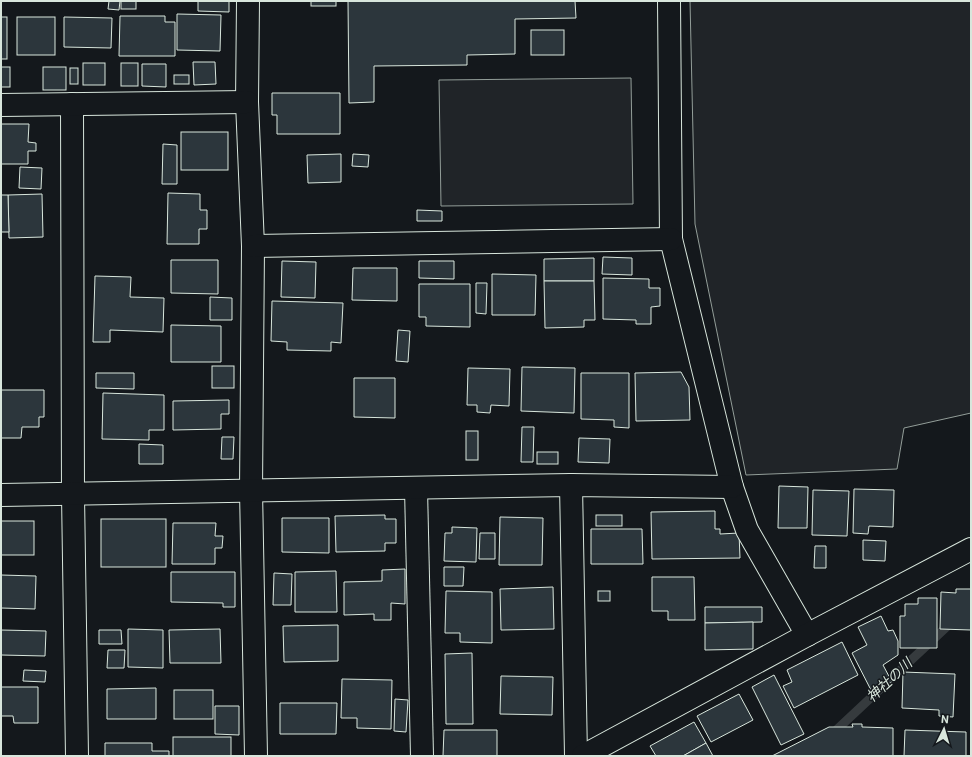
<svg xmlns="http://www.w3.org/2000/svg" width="972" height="757" viewBox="0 0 972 757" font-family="Roboto,'Noto Sans JP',sans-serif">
<rect width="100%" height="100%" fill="#14181c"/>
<!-- green -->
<g fill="#202428" stroke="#939e99">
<polygon points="690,1 971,1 971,413 904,428 897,469 746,475 695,224"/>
<polygon points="631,78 633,204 441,206 439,80"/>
</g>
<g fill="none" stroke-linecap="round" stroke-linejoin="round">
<!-- stream -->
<polyline stroke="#363b3e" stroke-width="9" points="831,735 971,604"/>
</g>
<!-- building -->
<g fill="#2c363c" stroke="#d8e6dc">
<polygon points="109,1 120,1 119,10 108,9"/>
<rect x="121" y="1" width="15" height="8"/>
<polygon points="198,1 229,1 229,12 198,11"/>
<rect x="311" y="1" width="25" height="5"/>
<polygon points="348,1 575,1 576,18 515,19 515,54 467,55 467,65 374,66 374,102 349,103"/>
<polygon points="177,14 221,15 220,51 177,50"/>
<polygon points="120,16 165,16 165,22 175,22 175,56 119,56"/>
<rect x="1" y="17" width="6" height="42"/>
<rect x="17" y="17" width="38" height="38"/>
<polygon points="64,17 112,18 111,48 64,47"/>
<rect x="531" y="30" width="33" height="25"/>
<polygon points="193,62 215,62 216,84 194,85"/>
<rect x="83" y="63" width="22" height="22"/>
<rect x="121" y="63" width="17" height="23"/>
<polygon points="142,64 166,64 166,87 142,86"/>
<rect x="1" y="67" width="9" height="20"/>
<rect x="43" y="67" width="23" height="23"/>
<rect x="70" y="68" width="8" height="16"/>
<rect x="174" y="75" width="15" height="9"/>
<polygon points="272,93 340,93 340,134 277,134 277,115 272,115"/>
<polygon points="1,124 29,124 28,142 36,143 36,151 28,151 28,164 1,164"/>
<rect x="181" y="132" width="47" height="38"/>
<polygon points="163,144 177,145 177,184 162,184"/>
<polygon points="341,154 341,182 308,183 307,155"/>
<polygon points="353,154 369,155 368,167 352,166"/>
<polygon points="20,167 42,168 41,189 19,188"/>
<polygon points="168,193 200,194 200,210 207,210 207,229 199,229 199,244 167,244"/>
<polygon points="42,194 43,237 9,238 8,195"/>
<polygon points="1,195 8,195 9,232 1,232"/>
<polygon points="417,210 442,211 442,221 417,221"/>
<polygon points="603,257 632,258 632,275 602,274"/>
<polygon points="594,258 594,281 544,281 544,259"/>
<polygon points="171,260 218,260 218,294 171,293"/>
<polygon points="282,261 316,262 315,298 281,297"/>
<polygon points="419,261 454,261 454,279 419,278"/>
<polygon points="353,268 397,268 397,301 352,300"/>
<polygon points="492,274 536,275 535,315 492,315"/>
<polygon points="95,276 131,277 130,297 164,298 163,332 110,330 110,342 93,342"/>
<polygon points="603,278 649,279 649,288 660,288 660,306 651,307 651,324 636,324 636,320 603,319"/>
<polygon points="544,281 594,281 595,320 584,320 584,327 545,328"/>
<polygon points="476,283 487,283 486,314 476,313"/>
<polygon points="419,284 470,284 470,327 426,326 426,317 419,317"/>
<polygon points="210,297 232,298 232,320 210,320"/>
<polygon points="272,301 343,303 341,343 331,342 331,351 287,350 287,342 271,341"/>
<polygon points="171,325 221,326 221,362 171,362"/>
<polygon points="398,330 410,331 408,362 396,361"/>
<rect x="212" y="366" width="22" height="22"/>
<polygon points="522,367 575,368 574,413 521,411"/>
<polygon points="468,368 510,369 509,406 491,405 490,413 477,412 477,405 467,405"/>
<polygon points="681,372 689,387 690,420 636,421 635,373"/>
<polygon points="96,373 134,373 134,389 96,388"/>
<polygon points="581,373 629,373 629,428 614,427 614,420 581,419"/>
<polygon points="354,378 395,378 395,418 354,417"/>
<polygon points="1,390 44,390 44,417 39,417 39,427 22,427 21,438 1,438"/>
<polygon points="103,393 164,395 164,430 149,430 149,440 102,439"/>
<polygon points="229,400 229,414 221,414 221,429 173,430 173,401"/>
<polygon points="522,427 534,427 533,462 521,462"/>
<rect x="466" y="431" width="12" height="29"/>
<polygon points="222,437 234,437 233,459 221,459"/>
<polygon points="579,438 610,439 609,463 578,462"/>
<polygon points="139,444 163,445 163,464 139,464"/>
<rect x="537" y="452" width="21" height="12"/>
<polygon points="779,486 808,487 807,528 778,528"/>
<polygon points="854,489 894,490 893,527 869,526 868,534 853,533"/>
<polygon points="813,490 849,491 847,536 812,535"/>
<polygon points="715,511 715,529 720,529 720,534 739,533 740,558 652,559 651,512"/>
<polygon points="385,515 385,519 396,519 396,543 385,543 385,551 336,552 335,516"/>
<rect x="596" y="515" width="26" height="11"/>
<polygon points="500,517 543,518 542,565 499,565"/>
<polygon points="282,518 329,518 329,553 282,552"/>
<rect x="101" y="519" width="65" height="48"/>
<rect x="1" y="521" width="33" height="34"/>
<polygon points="173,523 216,523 215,536 223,536 222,548 215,548 215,564 172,564"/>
<polygon points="452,527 477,528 476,562 444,561 445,533 452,533"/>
<polygon points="591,529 642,529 643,564 591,564"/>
<polygon points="480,533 495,533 495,559 479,559"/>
<polygon points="863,540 886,541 885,561 863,560"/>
<polygon points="815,546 826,546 826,568 814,568"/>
<polygon points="444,567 464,567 463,586 444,586"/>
<polygon points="405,569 405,604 391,603 391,620 374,620 374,614 344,615 344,582 382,581 382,570"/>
<polygon points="336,571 337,612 295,612 295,572"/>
<polygon points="171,572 235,572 235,607 223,607 223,603 171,602"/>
<polygon points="274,573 292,574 291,605 273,605"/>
<polygon points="1,575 36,576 35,609 1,608"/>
<polygon points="652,577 694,577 695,620 668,620 668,611 652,611"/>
<polygon points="553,587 554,629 501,630 500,589"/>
<polygon points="956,589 971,589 971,630 940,629 941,592 956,593"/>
<polygon points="446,591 492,592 492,643 460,642 460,633 445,633"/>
<rect x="598" y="591" width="12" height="10"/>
<polygon points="918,598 937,598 937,648 900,648 900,616 905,616 905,604 918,604"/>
<polygon points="705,607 762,607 762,622 705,623"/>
<polygon points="881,616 888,631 893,630 898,641 898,655 883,665 892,682 872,692 852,653 867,645 858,627"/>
<polygon points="753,622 753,649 705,650 705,623"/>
<polygon points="338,625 338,661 284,662 283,626"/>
<polygon points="128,629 163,630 163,668 128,667"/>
<polygon points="220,629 221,663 170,663 169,630"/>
<polygon points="1,630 46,631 45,656 1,655"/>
<polygon points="99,630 121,630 122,644 99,644"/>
<polygon points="842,642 858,675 794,708 783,686 792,682 787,670"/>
<polygon points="108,650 125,650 124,668 107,668"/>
<polygon points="472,653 473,724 446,724 445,654"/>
<polygon points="24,670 46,671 45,682 23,681"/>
<polygon points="903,672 955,674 953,717 939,716 939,710 902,708"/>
<polygon points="774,675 804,734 781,745 752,687"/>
<polygon points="501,676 553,677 552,715 500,714"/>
<polygon points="342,679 392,680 391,729 357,728 357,718 341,718"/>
<polygon points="1,687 38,687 38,723 14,723 13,716 1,716"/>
<polygon points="156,688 156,719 107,719 107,689"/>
<rect x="174" y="690" width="39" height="29"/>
<polygon points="739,694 753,720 711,742 697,716"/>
<polygon points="395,699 408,700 406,732 394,731"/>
<polygon points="280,703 337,703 336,734 280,734"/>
<polygon points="215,706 239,706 239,735 215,734"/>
<polygon points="694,722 706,743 683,756 656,756 650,746"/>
<polygon points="852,724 862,724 862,727 893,728 893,756 772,756 829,727 853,727"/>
<polygon points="444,730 497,730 497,756 443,756"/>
<polygon points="905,730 966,732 966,756 904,756"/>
<rect x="173" y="737" width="58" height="19"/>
<polygon points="105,743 152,743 152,751 169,751 169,756 105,756"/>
<polygon points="706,743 713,756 683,756"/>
</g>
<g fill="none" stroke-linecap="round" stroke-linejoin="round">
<!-- minor casing -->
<g stroke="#d8e6dc" stroke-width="24">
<g id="minor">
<polyline points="248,1 247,102 253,246 251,490 256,756"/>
<polyline points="669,1 671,239 732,487 747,530 807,635"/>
<polyline points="72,104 73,495 77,756"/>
<polyline points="1,105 247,102"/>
<polyline points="253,246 671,239"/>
<polyline points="571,485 576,756"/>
<polyline points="416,488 422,756"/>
<polyline points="1,495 571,485 732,487"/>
<polyline points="583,756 807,635 971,549"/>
</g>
</g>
<!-- minor -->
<use href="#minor" stroke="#14181c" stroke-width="22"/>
</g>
<g text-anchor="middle" stroke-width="3" stroke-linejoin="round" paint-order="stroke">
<!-- water labels -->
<g font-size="14" font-style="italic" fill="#d8e6dc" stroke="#14181c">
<text transform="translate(889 680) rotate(-43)" y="5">神社の川</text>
</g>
</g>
<!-- border -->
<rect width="972" height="757" fill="none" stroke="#d8e6dc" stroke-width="4"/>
<!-- north arrow -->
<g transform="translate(944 729) rotate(5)" stroke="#14181c" stroke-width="3" paint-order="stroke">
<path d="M0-3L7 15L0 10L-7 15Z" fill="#d8e6dc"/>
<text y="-6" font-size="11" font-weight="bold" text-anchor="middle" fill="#d8e6dc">N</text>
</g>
</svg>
